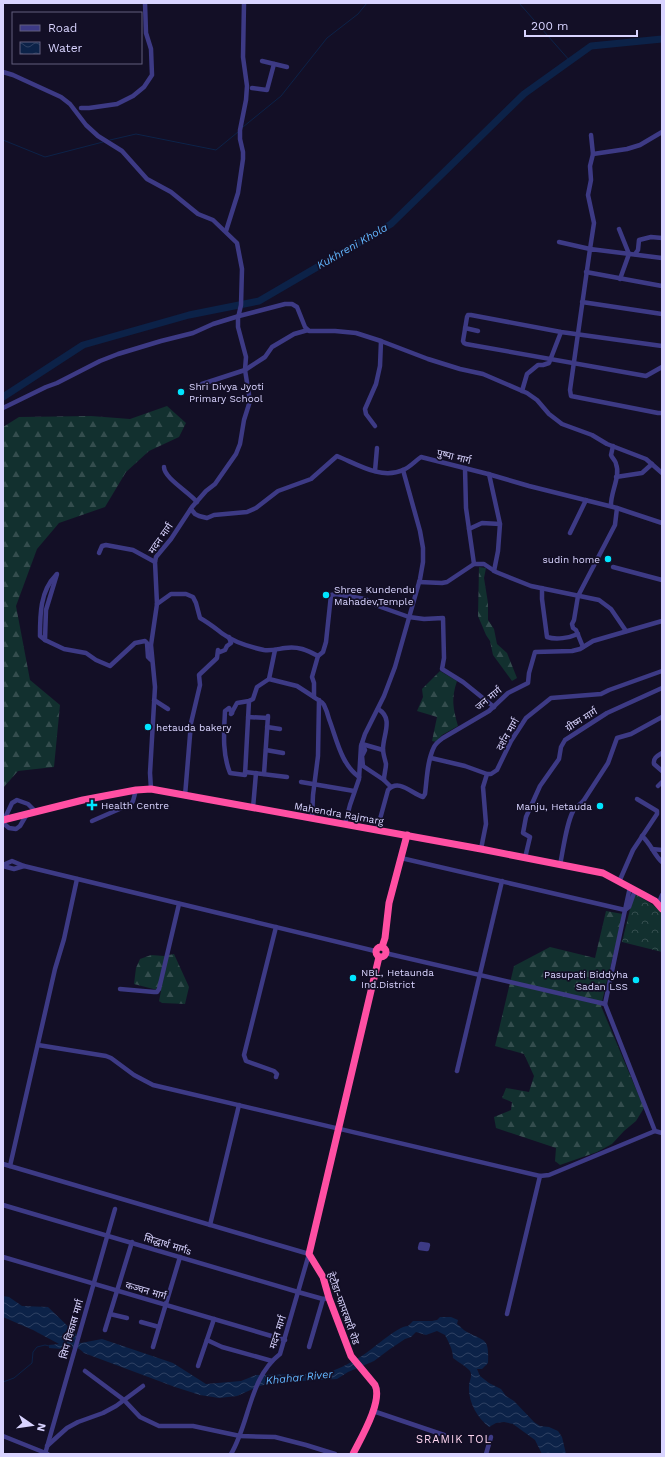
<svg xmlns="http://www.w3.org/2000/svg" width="665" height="1457" viewBox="0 0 665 1457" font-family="'Work Sans','Noto Sans Devanagari',sans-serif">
<defs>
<pattern id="forest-firs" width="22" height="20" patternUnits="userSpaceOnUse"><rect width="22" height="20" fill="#12302f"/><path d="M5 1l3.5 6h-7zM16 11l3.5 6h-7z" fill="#344d4e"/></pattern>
<pattern id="park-crowns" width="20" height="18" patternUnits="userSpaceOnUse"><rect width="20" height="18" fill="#12302f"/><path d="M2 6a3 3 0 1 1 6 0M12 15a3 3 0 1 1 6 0" fill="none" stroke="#344d4e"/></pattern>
<pattern id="water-waves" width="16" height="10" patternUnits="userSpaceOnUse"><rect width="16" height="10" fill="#0c2248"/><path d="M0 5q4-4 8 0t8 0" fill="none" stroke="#2f4163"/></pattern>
</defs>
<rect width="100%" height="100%" fill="#130f26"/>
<!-- forest -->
<g fill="url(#forest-firs)">
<polygon points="167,406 186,423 179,437 149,451 126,472 105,507 59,523 37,549 16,606 30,680 60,705 54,767 18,771 3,788 3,427 19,417 91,416 130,419"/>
<polygon points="479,567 486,568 484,578 488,603 488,620 494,629 497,644 507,653 517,678 512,681 493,655 490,641 486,635 478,616"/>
<path d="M440,671L457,681C451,699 453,708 458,726L442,735L436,742L432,741L437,717L417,711L423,697L422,689Z"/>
<polygon points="606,911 623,914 601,1006 644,1108 636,1121 624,1131 612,1144 597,1152 560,1165 555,1161 556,1148 496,1128 494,1117 511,1110 512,1102 502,1098 506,1088 529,1092 534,1076 524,1054 495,1046 514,966 550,947 595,958"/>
<polygon points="174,954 189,987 185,1004 162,1003 159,1001 161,991 134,984 136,968 140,959 151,955 164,956"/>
</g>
<!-- park -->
<polygon fill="url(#park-crowns)" points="634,893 653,905 662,913 662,952 622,942"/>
<!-- water -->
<path fill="url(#water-waves)" d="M3,1296L9,1297L22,1306L48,1307L77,1335L76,1342L81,1343L102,1339L173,1363L206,1384L241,1381L256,1375L308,1374C314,1372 319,1374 326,1373C337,1370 350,1363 360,1357C371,1351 397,1326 408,1326L413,1321H432L437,1320L440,1317H451L458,1320L457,1324C460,1326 463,1330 467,1332C486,1342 489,1338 488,1363L482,1369H477L480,1376L489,1383L501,1389L506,1396L514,1401L534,1422L540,1426L549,1427L558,1431L562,1437L566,1454H542L535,1440L513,1424L504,1422L496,1423L489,1427C477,1417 468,1402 469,1386C469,1381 473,1376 470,1371C468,1368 457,1361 453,1358C453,1350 449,1343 445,1335L437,1331L426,1335L416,1332L411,1337L405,1339L390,1349L374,1361L348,1372L337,1379L270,1383L257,1387L237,1396L219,1398L200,1395L175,1387L84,1353C76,1345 72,1348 62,1349C58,1349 53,1348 49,1348V1345L59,1344L33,1330L3,1317Z"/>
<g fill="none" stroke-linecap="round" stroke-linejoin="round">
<!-- stream -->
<g stroke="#0c2248" stroke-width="1">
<polyline points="519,3 570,61"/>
<polyline points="243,127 281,96 327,38 358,14 367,3"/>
<polyline points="3,140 45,157 103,142"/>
<polyline points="110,140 136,134 216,150 238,132"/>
<polyline points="3,1382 14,1378 32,1363 33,1352 37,1347 45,1345 49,1346"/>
</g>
<!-- river -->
<polyline stroke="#0c2248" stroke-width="7" points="3,397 83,345 189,315 259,301 391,224 524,94 591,46 662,39"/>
<!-- minor -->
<g stroke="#3d3a85" stroke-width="4.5">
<polyline points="262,61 287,67"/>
<polyline points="3,72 13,75 61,97 70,104 86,125 98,136 122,151 147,179 171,192 198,214 213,220 237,243 242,269 241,305 238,318 238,327 246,357 245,370 250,401 244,420 240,444 236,454 215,484 206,491 192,507 171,539 156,557 155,562 157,604 151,645 155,687 150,773 151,789"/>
<polyline points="252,88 267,90 274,64"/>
<polyline points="81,108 89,108 117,104 133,96 144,87 152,75 151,49 146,33 145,3"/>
<polyline points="593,154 627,149 640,145 662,132"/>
<polyline points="619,229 629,254 620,279"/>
<polyline points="226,231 238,193 243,159 243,152 240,139 240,130 246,100 247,86 243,57 244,3"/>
<polyline points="559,242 590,249 594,223 588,195 591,180 590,166 593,154 591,135"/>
<polyline points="635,254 638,250 639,240 651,237 662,238"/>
<polyline points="662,258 590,249 570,390 571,396 658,413 662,413"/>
<polyline points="586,272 662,286"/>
<polyline points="582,302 662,314"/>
<polyline points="465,328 478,331"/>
<polyline points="662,346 561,332 471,315 468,315 467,317 463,341 464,343 466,344 646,376 662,367"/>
<polyline points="199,387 202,384 245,370 265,357 272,347 294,334 308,330"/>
<polyline points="522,391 527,374 538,365 543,365 549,363 561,332"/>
<polyline points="3,408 46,387 57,383 100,361 118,354 161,341 193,333 213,324 239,316 285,304 292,304 297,307 305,327 309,331 335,331 356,333 381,341 428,359 460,369 483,374 527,393 537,400 549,414 562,424 592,435 607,444 646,459 662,473"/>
<polyline points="375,426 366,414 365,409 376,384 380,366 381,341"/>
<path d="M164,467C164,478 189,492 197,502"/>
<polyline points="465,468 466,508 474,564"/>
<polyline points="375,471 377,448"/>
<polyline points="489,474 500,524 498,551 494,571"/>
<polyline points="616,477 642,473 652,464"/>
<path d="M611,506C610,493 621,476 616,464C616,461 612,458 611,455L613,446"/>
<path d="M191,509L195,514L199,516L207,518L214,515L247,512L256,508L278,491L311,479L337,456C357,464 381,480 403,470C409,468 415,461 421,457L488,474L529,486L617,508L662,523"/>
<polyline points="469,529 482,523 500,524"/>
<polyline points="570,533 586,500"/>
<polyline points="99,553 102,546 106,545 133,550 155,562"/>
<polyline points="613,567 662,580"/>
<polyline points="57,574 46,610 45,640 64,649 86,653 96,660 110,666 135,643 145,641 147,643 148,657 151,660"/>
<polyline points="419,582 442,583 447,582 474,564 484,564 496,572 531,586 599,600 611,609 626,631"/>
<path d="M542,588V599L547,637C556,640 569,638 578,634"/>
<path d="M157,604L171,594H186L193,597L196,603L200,618C209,623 215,628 223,634C234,642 250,647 264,650C271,651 278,649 285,648C298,646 307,650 318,656L323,652L326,642L331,595L336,594L365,599L378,606L409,617L424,619L443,618L444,658L442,669L463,682L494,707"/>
<path d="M45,640L40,636C40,615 40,591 56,575"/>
<polyline points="583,647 576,630 573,628 572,624 574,620 578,596 615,525 617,508"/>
<path d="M318,656L312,677L314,683V697C317,700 321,700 324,705C326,709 328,715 329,719C337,740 341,764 359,777"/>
<polyline points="269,679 297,686 314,697"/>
<polyline points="154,700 168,709"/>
<path d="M378,709C394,718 383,735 383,749C383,754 385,759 386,764C386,769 384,774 384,780L391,787"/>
<path d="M232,713L229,708L225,711C224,732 222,753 230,773L245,775L249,701"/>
<polyline points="231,714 237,703 249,701 253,699 257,687 269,679 275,650"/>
<polyline points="248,717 268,718"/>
<polyline points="267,727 280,729"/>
<polyline points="362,744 365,750 362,756 363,766 384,780"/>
<polyline points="362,744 383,750"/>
<polyline points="266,750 283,753"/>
<path d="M662,753C657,756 653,758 654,764L662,771"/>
<polyline points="431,758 465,766 487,774"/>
<polyline points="245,772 287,777"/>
<polyline points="264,774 268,716"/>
<polyline points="301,782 354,791"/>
<polyline points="658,786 662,782"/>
<polyline points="185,796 191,723 200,685 199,675 217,658 218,650 220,652 225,650 227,646 231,643 229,637"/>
<polyline points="253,808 256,773"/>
<polyline points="312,818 313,795 318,756 319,700"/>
<polyline points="4,820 12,803 17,800 28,804 36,812"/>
<polyline points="92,821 131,804 133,801 136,790"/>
<polyline points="3,823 9,828 16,829 20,826 27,814"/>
<polyline points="345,824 350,805 359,779 361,746 365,734 384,696 395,667 420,579 423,562 423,548 420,531 403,470"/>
<path d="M377,830L388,790C399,778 412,794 423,797L425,794C427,779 427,761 434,747C436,743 439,741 443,738L489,711L508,693L528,683L529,673L535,652L572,651L580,649L593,641L662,621"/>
<path d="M642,836C651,844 654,855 662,862"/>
<polyline points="481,849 486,824 483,787 487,774 491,774 497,770 511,741 526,718 551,698 601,694 609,690 662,671"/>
<polyline points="652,849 662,850"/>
<polyline points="401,858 625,910 605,1004 655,1131 662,1133"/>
<polyline points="525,858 530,837 523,833 526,817 540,786 559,759 561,747 565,740 607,713 662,688"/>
<polyline points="3,865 12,861 24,866 375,951"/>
<path d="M560,865C563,851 567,818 575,808C578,805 581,805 584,800L608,763L617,738L631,734L662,717"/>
<polyline points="3,866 14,869 24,866"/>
<polyline points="619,882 633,850 657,814 657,811 637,799"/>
<polyline points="630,887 625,910 629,907 635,890"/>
<polyline points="658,905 662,895"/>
<polyline points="276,927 244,1055 246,1061 274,1071 277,1074 276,1077"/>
<polyline points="385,953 605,1004"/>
<polyline points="120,989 154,992 157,992 159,989 179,904"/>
<polyline points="38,1045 106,1056 111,1058 134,1075 153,1085 540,1176 549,1175 655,1131"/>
<polyline points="457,1071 502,881"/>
<path d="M3,1164L309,1254L280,1354C249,1378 250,1422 231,1454"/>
<polyline points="10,1166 55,969 64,939 77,879"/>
<polyline points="3,1205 298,1292 323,1299 329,1298"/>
<polyline points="210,1225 239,1105"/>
<polygon points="421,1244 428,1245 427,1249 420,1248"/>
<polyline points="3,1257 285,1340"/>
<polyline points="110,1314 127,1318"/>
<polyline points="507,1314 540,1176"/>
<polyline points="141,1322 159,1327"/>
<polyline points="105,1330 132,1242"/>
<polyline points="207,1340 222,1347 272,1361"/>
<polyline points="153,1347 180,1257"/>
<polyline points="309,1347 323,1299"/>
<polyline points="198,1366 214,1319"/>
<polyline points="85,1371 124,1400 140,1417 159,1426 193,1426 240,1436 275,1437 306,1445 335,1454"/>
<polyline points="373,1411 444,1435"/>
<polyline points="3,1436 48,1454"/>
<polyline points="47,1446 67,1428 78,1422 103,1413 116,1406 143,1386"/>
<polyline points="45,1454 115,1209"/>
<polyline points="486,1454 491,1437"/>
</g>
<!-- highway -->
<g stroke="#ff4fa3" stroke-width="7">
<polyline points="3,820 83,800 136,790 151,789 481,849 603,873 644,895 655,901 662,909"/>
<circle cx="381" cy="952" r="5"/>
<polyline points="382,947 385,938 389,903 407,835"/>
<path d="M353,1454C361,1438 383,1401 375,1385L351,1356L329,1298L323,1277L309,1254L379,957"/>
</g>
</g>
<!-- markers -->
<g fill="#00e5ff" stroke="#130f26" stroke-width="1.5">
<circle cx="181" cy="392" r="4"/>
<circle cx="608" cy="559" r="4"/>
<circle cx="326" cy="595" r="4"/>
<circle cx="148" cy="727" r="4"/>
<path d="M90 799h4v4h4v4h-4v4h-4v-4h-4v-4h4z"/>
<circle cx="600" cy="806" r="4"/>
<circle cx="353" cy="978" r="4"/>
<circle cx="636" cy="980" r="4"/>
</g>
<g text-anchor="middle" stroke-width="3.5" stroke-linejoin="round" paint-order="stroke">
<!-- poi labels -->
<g font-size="10" fill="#d9d4ff" stroke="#130f26" text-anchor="start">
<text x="189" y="390">Shri Divya Jyoti<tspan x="189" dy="12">Primary School</tspan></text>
<text x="600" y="563" text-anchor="end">sudin home</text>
<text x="334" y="593">Shree Kundendu<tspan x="334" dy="12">Mahadev,Temple</tspan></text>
<text x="156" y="731">hetauda bakery</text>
<text x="101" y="809">Health Centre</text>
<text x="592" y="810" text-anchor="end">Manju, Hetauda</text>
<text x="361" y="976">NBL, Hetaunda<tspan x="361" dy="12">Ind.District</tspan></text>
<text x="628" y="978" text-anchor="end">Pasupati Biddyha<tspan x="628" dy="12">Sadan LSS</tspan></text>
</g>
<!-- street labels -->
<g font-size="10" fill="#d9d4ff" stroke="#130f26">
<text transform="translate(454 456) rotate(14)" y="4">पुष्पा मार्ग</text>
<text transform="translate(160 538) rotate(-55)" y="4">मदन मार्ग</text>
<text transform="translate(488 698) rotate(-39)" y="4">जन मार्ग</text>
<text transform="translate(581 719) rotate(-32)" y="4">ग्रीष्म मार्ग</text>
<text transform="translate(507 734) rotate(-60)" y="4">दर्शन मार्ग</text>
<text transform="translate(339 813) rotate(10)" y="4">Mahendra Rajmarg</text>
<text transform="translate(168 1244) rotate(17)" y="4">सिद्धार्थ मार्गs</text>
<text transform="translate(146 1290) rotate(16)" y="4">कञ्चन मार्ग</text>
<text transform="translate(344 1308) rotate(70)" y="4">हेटौडा-फापरबारी रोड</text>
<text transform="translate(71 1329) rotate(-74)" y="4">सिप विकास मार्ग</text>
<text transform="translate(277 1332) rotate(-72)" y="4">मदन मार्ग</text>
</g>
<!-- water labels -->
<g font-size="11" font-style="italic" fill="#62b6ff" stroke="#130f26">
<text transform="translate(352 246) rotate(-30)" y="4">Kukhreni Khola</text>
<text transform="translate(299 1377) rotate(-6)" y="4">Khahar River</text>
</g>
<!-- neighbourhood labels -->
<g font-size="11" letter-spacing="1" fill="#ffd6f0" stroke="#130f26">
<text x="454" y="1443">SRAMIK TOL</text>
</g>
</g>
<!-- border -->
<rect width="665" height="1457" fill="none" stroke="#d9d4ff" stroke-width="8"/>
<!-- legend -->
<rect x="12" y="12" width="130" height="52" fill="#130f26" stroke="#625e7d"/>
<rect x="20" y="25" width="20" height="6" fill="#3d3a85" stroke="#625e7d"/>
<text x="48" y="32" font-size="12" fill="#d9d4ff">Road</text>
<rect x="20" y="42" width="20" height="12" fill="url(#water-waves)" stroke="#625e7d"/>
<text x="48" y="52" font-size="12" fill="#d9d4ff">Water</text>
<!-- north arrow -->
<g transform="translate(32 1425) rotate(103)" stroke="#130f26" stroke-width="3" paint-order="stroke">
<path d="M0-3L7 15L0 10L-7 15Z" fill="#d9d4ff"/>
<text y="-6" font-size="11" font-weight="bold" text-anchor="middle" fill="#d9d4ff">N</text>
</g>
<!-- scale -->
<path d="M525 30v6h112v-6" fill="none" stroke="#d9d4ff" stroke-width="2"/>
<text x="531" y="30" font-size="12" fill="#d9d4ff" stroke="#130f26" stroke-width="3" paint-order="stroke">200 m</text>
</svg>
